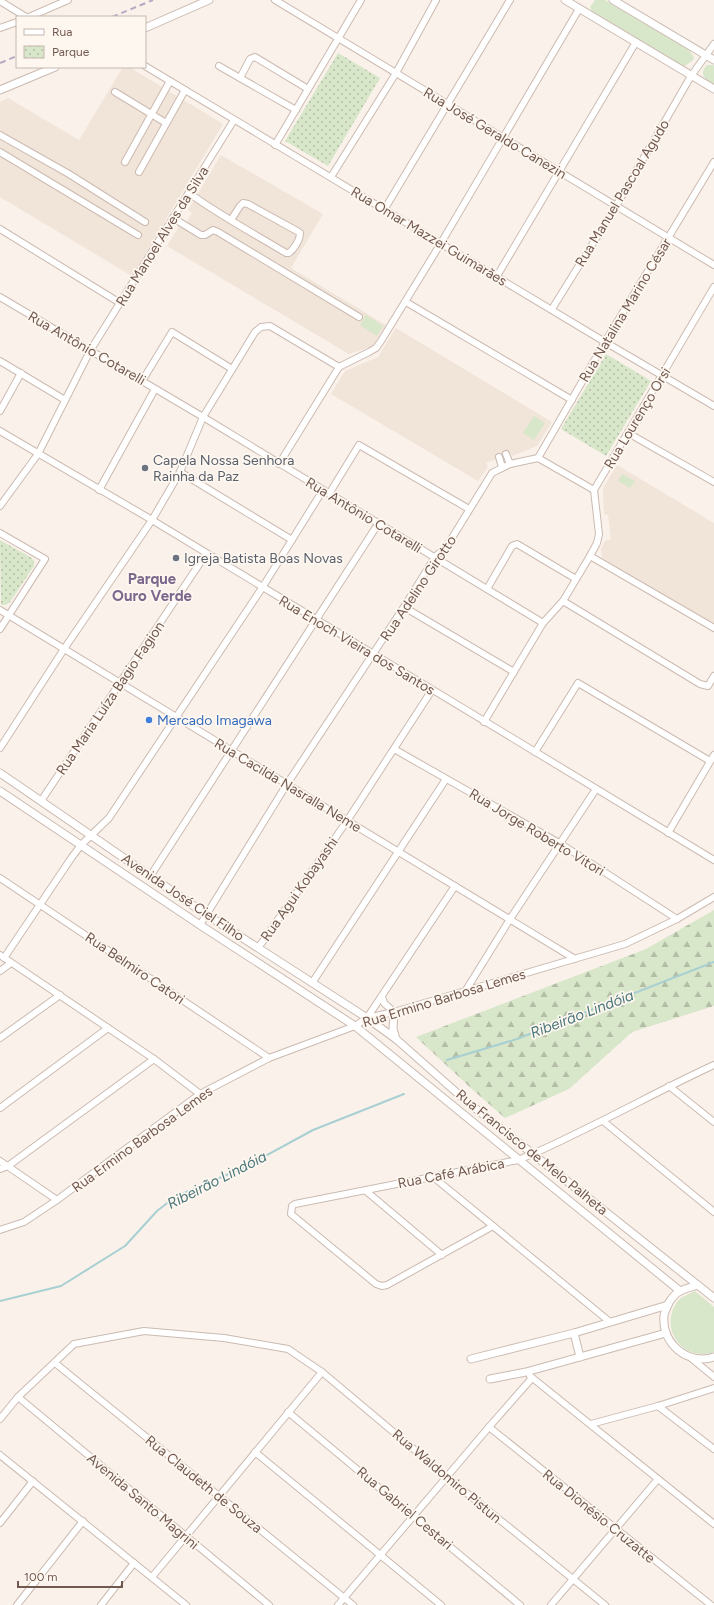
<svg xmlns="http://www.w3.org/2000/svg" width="714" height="1605" viewBox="0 0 714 1605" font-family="Figtree,sans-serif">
<defs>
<pattern id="forest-firs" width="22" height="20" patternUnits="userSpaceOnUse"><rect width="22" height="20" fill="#d8e6ca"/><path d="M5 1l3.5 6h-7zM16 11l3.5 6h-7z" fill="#b4bda6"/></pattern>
<pattern id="park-dots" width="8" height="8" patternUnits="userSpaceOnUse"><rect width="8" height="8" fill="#d8e6ca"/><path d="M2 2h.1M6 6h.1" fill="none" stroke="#b4bda6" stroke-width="1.8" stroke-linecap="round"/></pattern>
</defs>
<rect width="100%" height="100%" fill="#faf2ea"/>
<!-- residential -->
<g fill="#f1e4d9">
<polygon points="123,67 129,67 223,124 132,276 0,197 0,102 8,98 79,140"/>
<polygon points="221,155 323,214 291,268 386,325 373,346 349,354 167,246 180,225 184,227 192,213 188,210"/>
<polygon points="396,328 552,422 537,446 512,456 511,453 486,463 488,467 478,481 331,394 345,371 378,357"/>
<polygon points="617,465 714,523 714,626 602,558 601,549 605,541 611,539 608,515 604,514 603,488"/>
</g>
<!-- grass -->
<g fill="#d8e6ca">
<polygon points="595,0 605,0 689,50 694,57 693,60 685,66 680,64 592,11 590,7"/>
<path d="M707,65H714V84C705,79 698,75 707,65Z"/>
<polygon points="366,315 383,326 377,336 360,325"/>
<polygon points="534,416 545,423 534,440 523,433"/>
<polygon points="622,474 635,481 630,488 618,481"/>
<path d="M695,1291L714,1307V1352C684,1363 658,1329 677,1302C681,1297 689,1294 695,1291Z"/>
</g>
<!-- forest -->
<polygon fill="url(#forest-firs)" points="714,910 714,1006 632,1032 569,1089 505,1118 472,1089 416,1037 646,949"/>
<!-- park -->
<g fill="url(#park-dots)">
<polygon points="338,53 380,78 328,166 285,141"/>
<polygon points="606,354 651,381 606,456 561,429"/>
<polygon points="0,540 32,558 34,562 34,566 10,602 6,605 1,605"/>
</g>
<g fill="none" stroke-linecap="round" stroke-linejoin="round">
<!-- stream -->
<g stroke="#a8cfd2" stroke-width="2">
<polyline points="447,1060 517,1039 714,962"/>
<polyline points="0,1301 61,1286 125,1246 157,1211 175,1197 245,1167 313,1130 404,1094"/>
</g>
<!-- minor casing -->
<g stroke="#cbbab1" stroke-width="8">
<g id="minor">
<polyline points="275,0 714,265"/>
<polyline points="0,1 26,17"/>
<polyline points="29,17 68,0"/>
<polyline points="0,28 17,22"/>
<polyline points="145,66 605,342 714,406"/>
<polyline points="219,66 296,110"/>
<polyline points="240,78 250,59 255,57 308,89"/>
<polyline points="115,92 166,123"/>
<polyline points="0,135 69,174 145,222"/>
<polyline points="275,145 361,0"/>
<polyline points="0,152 138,235"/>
<polyline points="125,162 170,81"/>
<polyline points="139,172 185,90"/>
<polyline points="331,177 396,73 436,0"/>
<path d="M189,193C219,215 253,233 286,253H289C294,249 300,240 300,233L297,231L248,204L243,203L240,206L231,220"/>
<polyline points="384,210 510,0"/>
<polyline points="173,218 201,235 205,235 213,230 218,232 359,317"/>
<polyline points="0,229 120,303"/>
<polyline points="497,276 636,42"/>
<polyline points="0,297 203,417 543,623"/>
<polyline points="406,302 572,400"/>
<polyline points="552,309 616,206 691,76 714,44"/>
<polyline points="0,361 65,400"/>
<polyline points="142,381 172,332 232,369"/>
<polyline points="0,411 21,373"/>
<polyline points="0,431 152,520 714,860"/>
<polyline points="628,433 714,482"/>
<polyline points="506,454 510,464"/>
<polyline points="499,457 502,467"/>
<polyline points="538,458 605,342 714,162"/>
<polyline points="538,458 594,490"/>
<polyline points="279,464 339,367 369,352 376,348 381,341 441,243 579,9"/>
<polyline points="180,472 292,540"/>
<polyline points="99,490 155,389"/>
<polyline points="329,494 359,445 469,509"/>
<polyline points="0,506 38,454 90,351 234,120"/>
<polyline points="0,533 45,559 0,629"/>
<polyline points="590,556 714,628"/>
<polyline points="487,589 512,546 517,544 576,579"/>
<polyline points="563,601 700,684 708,686 714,676"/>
<polyline points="404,607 514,672"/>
<polyline points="0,610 575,959"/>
<polyline points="484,722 543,623 563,601 590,556 597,543 599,534 594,490 714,287"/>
<polyline points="0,748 64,649 152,520 180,472 203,417 255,332 261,327 270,326 339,367"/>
<polyline points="394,749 561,844 677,919"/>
<polyline points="535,752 578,683 710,761"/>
<polyline points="41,801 206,554"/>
<polyline points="668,833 714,755"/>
<polyline points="151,875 378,524"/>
<polyline points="0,878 269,1058"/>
<polyline points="200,925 287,784 404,607 435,557 447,546 492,473 510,464 538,458"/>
<polyline points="258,948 347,821 432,690"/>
<polyline points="0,955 154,1059 200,1094"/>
<polyline points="4,958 72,857 81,845 109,818 262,588 323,490"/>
<polyline points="0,971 11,963"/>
<polyline points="312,983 446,779"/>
<polyline points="466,990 510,919 596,789"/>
<polyline points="382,997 384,1003 394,1012"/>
<polyline points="367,1018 455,886"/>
<polyline points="0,1038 60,995"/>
<polyline points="669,1086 714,1122"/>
<polyline points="0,1108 108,1028"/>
<polyline points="603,1121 714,1212"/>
<polyline points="0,1161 57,1200"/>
<polyline points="0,1169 8,1166 154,1059"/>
<polyline points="432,1176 610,1322"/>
<polyline points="366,1191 442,1255"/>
<path d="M493,1226L387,1285L382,1286L376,1284L291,1214L292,1206L295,1204L518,1160C538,1152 557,1143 577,1133C623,1111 668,1086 714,1065"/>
<polyline points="0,1230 24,1222 57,1200 200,1094 269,1058 355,1026 367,1018 394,1012 625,944 677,919 714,897"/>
<polyline points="691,1358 714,1377"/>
<polyline points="55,1363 353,1605"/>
<polyline points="530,1376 714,1524"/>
<polyline points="18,1397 269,1605"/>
<polyline points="658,1406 714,1449"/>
<polyline points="288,1412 520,1605"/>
<polyline points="0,1419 18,1397 74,1344 144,1331 224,1338 288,1349 322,1372 447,1477 605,1605"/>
<polyline points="591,1424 658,1406 714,1388"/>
<polyline points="489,1427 711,1605"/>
<polyline points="255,1452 441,1605"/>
<polyline points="0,1455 186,1605"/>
<polyline points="0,1523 33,1481"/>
<polyline points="152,1577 322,1372"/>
<polyline points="17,1605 83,1521"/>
<polyline points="101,1605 134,1563"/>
<polyline points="338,1605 489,1427 532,1378"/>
<polyline points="551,1605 658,1479"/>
</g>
</g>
<!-- tertiary casing -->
<g stroke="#cbbab1" stroke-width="9">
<g id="tertiary">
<polyline points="565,0 714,89"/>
<polyline points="613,0 714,60"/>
<polyline points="145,28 209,0"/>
<polyline points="0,90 55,67"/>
<polyline points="0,773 207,915 367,1018 396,1039 465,1100 714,1298"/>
<polyline points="0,791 200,925 355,1026 680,1291"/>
<polyline points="394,1012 393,1029 396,1039"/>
<path d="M698,1285C692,1287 686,1288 680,1291C676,1293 671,1299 668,1304C667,1308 664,1312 664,1316C661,1343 688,1366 714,1357"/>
<polyline points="574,1333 580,1357"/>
<polyline points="471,1359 574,1333 668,1305"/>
<polyline points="490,1379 526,1372 666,1333"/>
</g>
</g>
<!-- minor -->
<use href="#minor" stroke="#fff" stroke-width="6"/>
<!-- tertiary -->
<use href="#tertiary" stroke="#fff" stroke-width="7"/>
<!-- rail -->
<g stroke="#b5a9c3" stroke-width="2" stroke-dasharray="6 4" stroke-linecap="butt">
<polyline points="112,17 153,0"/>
<polyline points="0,63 17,56"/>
</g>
</g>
<!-- markers -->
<g fill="#6b7280" stroke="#fdf7f0" stroke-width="1.5">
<circle cx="145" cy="468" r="4"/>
<circle cx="176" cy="558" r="4"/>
</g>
<circle fill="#3f7fe0" stroke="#fdf7f0" stroke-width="1.5" cx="149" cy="720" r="4"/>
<g text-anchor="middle" stroke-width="3.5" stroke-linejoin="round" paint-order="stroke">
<!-- street labels -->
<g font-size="14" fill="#725950" stroke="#fdf7f0">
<text transform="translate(495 133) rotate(31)" y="5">Rua José Geraldo Canezin</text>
<text transform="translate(622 193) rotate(-59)" y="5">Rua Manuel Pascoal Agudo</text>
<text transform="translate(162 236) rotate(-58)" y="5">Rua Manoel Alves da Silva</text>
<text transform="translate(429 236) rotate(31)" y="5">Rua Omar Mazzei Guimarães</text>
<text transform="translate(625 310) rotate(-59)" y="5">Rua Natalina Marino César</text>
<text transform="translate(87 348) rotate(30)" y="5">Rua Antônio Cotarelli</text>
<text transform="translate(637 418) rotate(-59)" y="5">Rua Lourenço Orsi</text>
<text transform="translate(364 515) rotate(31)" y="5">Rua Antônio Cotarelli</text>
<text transform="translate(418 588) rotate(-56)" y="5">Rua Adelino Girotto</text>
<text transform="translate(357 645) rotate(31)" y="5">Rua Enoch Vieira dos Santos</text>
<text transform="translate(110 698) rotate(-56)" y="5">Rua Maria Luíza Bagio Fagion</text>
<text transform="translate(288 785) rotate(31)" y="5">Rua Cacilda Nasralla Neme</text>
<text transform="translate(537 832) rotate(31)" y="5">Rua Jorge Roberto Vitori</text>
<text transform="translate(299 889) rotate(-55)" y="5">Rua Agui Kobayashi</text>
<text transform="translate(183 897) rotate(34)" y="5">Avenida José Ciel Filho</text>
<text transform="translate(135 968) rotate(34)" y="5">Rua Belmiro Catori</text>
<text transform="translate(444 998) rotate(-17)" y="5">Rua Ermino Barbosa Lemes</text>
<text transform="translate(142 1139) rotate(-36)" y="5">Rua Ermino Barbosa Lemes</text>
<text transform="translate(532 1152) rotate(39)" y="5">Rua Francisco de Melo Palheta</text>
<text transform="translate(451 1173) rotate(-11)" y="5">Rua Café Arábica</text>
<text transform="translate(447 1476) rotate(40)" y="5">Rua Waldomiro Pistun</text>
<text transform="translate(204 1484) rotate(39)" y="5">Rua Claudeth de Souza</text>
<text transform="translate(143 1501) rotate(40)" y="5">Avenida Santo Magrini</text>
<text transform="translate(405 1508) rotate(40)" y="5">Rua Gabriel Cestari</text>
<text transform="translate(599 1516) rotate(39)" y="5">Rua Dionésio Cruzatte</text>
</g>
<!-- worship labels -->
<g font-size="14" fill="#5b616d" stroke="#fdf7f0" text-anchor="start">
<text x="153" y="465">Capela Nossa Senhora<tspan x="153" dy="16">Rainha da Paz</tspan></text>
<text x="184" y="563">Igreja Batista Boas Novas</text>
</g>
<!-- shop labels -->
<g font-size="14" fill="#366cbe" stroke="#fdf7f0" text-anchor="start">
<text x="157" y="725">Mercado Imagawa</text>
</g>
<!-- neighbourhood labels -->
<g font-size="15" font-weight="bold" fill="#7d688d" stroke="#fdf7f0">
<text x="152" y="584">Parque<tspan x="152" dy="17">Ouro Verde</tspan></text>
</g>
<!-- water labels -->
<g font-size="15" font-style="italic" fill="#4a777b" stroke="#fdf7f0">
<text transform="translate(582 1014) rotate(-21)" y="5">Ribeirão Lindóia</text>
<text transform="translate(217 1180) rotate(-27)" y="5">Ribeirão Lindóia</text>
</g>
</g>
<!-- legend -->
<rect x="16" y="16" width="130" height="52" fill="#fdf7f0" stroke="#c5b8b0"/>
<rect x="24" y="29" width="20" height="6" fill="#ffffff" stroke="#c5b8b0"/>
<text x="52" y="36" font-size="12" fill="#725950">Rua</text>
<rect x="24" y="46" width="20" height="12" fill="url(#park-dots)" stroke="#c5b8b0"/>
<text x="52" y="56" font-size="12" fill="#725950">Parque</text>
<!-- scale -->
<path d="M18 1581v6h104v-6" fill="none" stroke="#725950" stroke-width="2"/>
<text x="24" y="1581" font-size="12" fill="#725950" stroke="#fdf7f0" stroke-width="3" paint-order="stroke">100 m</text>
</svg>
